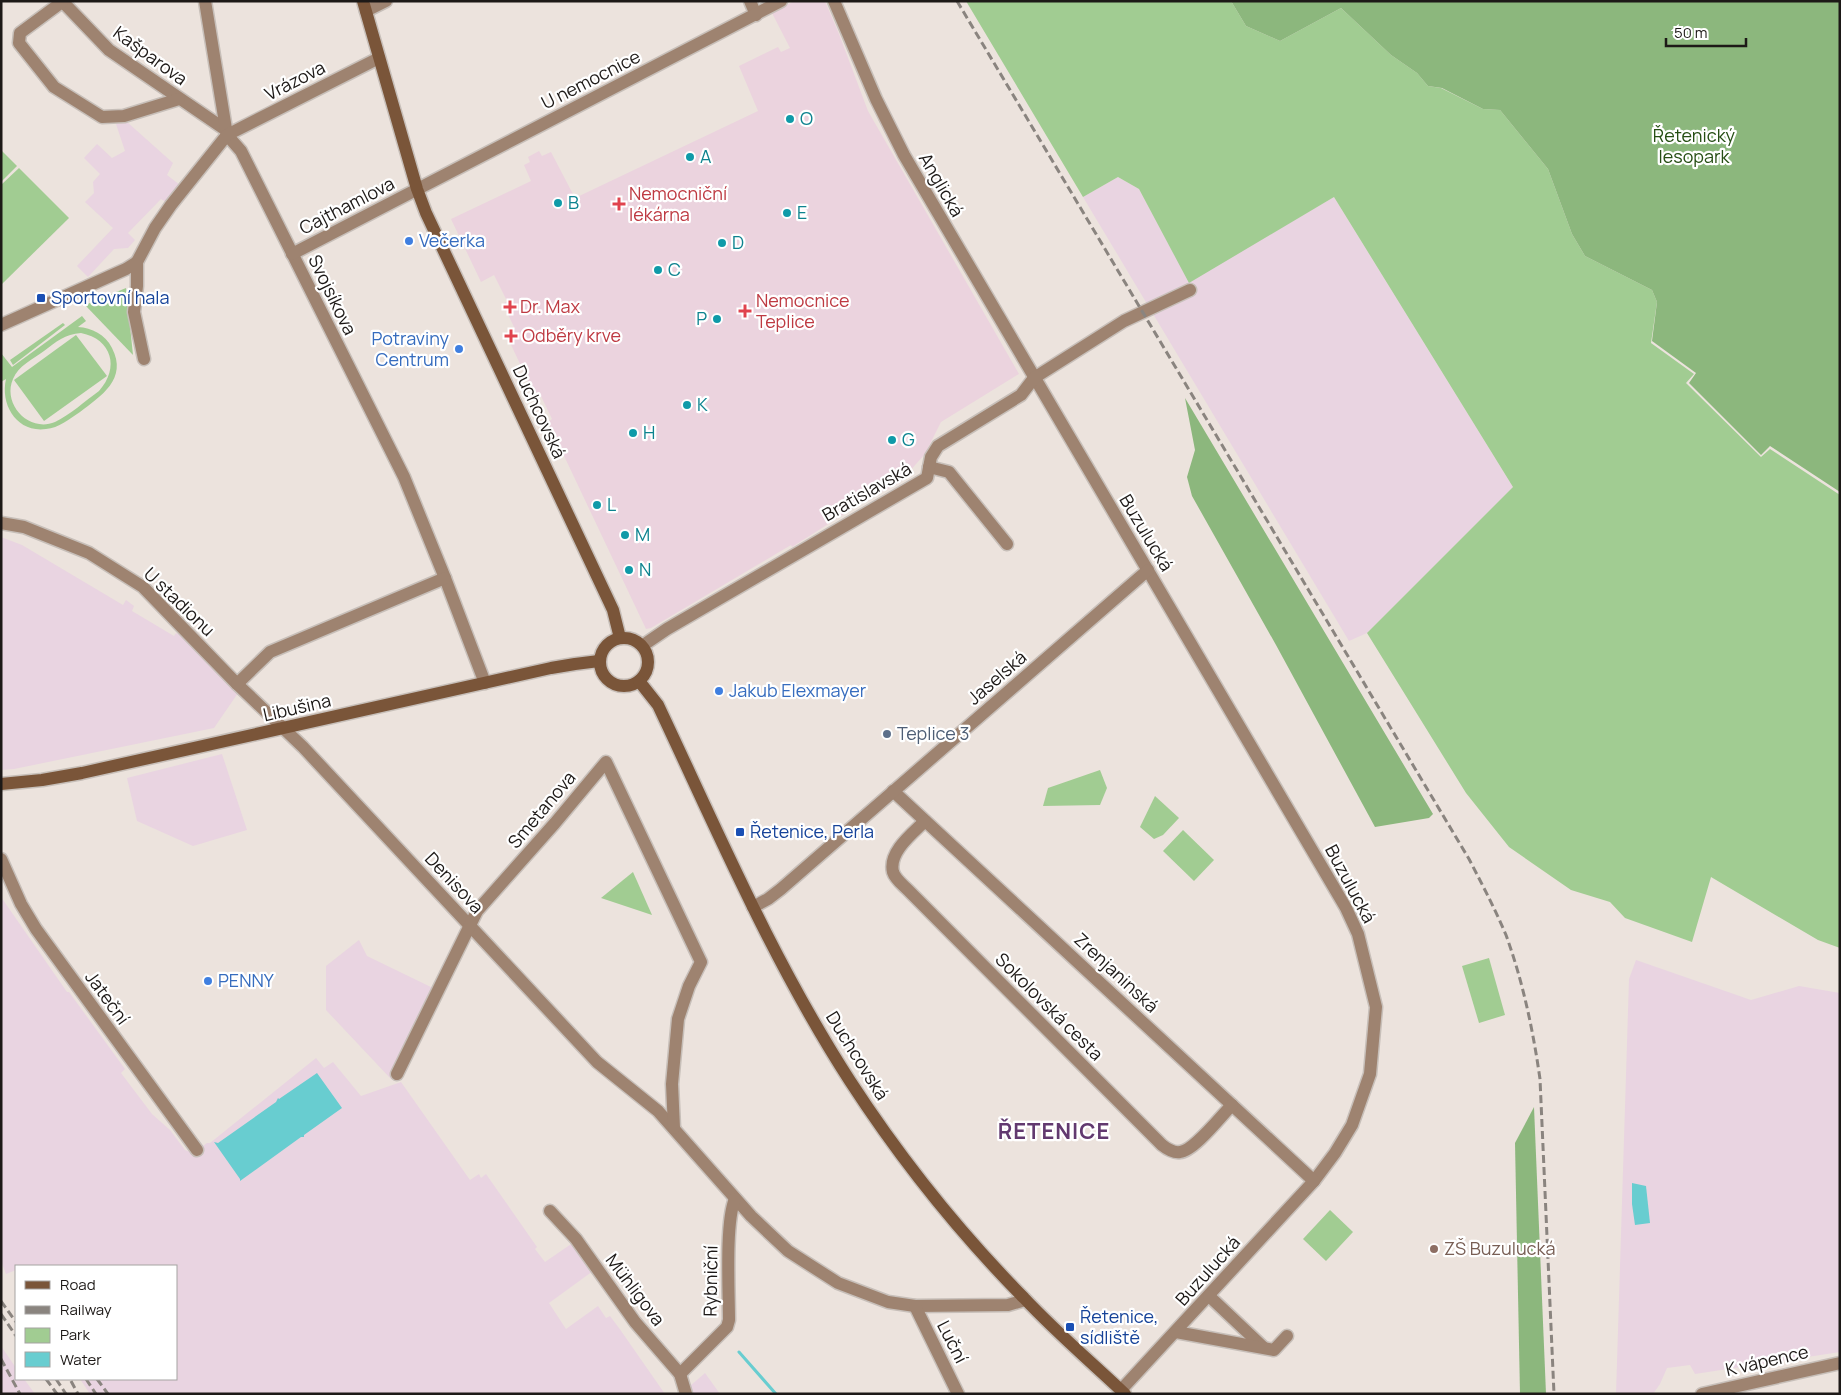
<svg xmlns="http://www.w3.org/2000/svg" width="1841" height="1395" viewBox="0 0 1841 1395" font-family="Manrope,sans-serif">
<rect width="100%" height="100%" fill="#ece3dd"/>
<!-- industrial -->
<g fill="#e9d4e1">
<polygon points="127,122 173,163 167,175 180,185 166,202 161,199 128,233 135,240 128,248 114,249 88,277 77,266 113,228 85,202 94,193 93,182 100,174 84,158 97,144 112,158 125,151 116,124"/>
<polygon points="1118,177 1139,189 1189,282 1334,197 1513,487 1367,633 1349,641 1083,197"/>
<polygon points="1,537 22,545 123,605 126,600 134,606 132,611 174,636 176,633 185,637 238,693 214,728 14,769 1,770"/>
<polygon points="222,754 247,830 193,846 137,821 127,778"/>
<polygon points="1,897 67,992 69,992 125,1069 121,1073 152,1114 170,1130 185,1150 193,1153 207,1143 210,1143 316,1058 324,1068 333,1062 361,1096 401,1082 470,1180 479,1174 481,1178 486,1174 537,1247 535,1249 545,1262 574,1242 593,1271 549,1303 566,1329 598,1306 606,1318 610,1316 619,1328 665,1394 90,1394 80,1379 176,1379 176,1266 16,1266 16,1270 6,1274 1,1261"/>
<polygon points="359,940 367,956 435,989 391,1079 326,1010 326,966"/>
<polygon points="1636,960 1751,1000 1799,986 1840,993 1840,1352 1695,1374 1690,1365 1667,1368 1660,1384 1653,1394 1616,1394 1629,979"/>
<polygon points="1,1346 16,1368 16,1379 24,1379 35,1394 1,1394"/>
<polygon points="705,1373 720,1394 692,1394 690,1386"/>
</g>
<!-- medical -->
<polygon fill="#ebd3de" points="794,1 825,1 839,34 868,111 1019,374 941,422 925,454 899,483 866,500 792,547 791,545 651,628 646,629 548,422 552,419 540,394 535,396 506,334 515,329 503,304 507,301 494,275 481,282 451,219 531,181 524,165 530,162 528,157 539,151 542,156 551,152 575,198 758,111 739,66 778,47 781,52 790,48 772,13"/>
<!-- green -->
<g fill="#a1cc92" fill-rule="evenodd">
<polygon points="966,1 1231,1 1246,26 1280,41 1341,8 1391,55 1417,73 1428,86 1441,88 1483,109 1500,110 1548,169 1572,234 1585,256 1652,290 1657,302 1651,343 1694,374 1686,383 1761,457 1770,449 1840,495 1840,948 1818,940 1711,877 1692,942 1625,918 1610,902 1571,890 1509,847 1466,793 1367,633 1513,487 1334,197 1189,283 1139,189 1118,177 1083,197"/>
<polygon points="1,150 17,166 1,182"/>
<polygon points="19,168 69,218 1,285 1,185"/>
<polygon points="126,288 133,355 85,305"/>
<path d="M82,316L86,321L78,327C92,328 105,334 112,348C128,379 101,396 80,412C69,419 59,428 46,429C17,433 0,405 6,379L1,382V353L12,367ZM81,333C112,339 120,368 99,391C85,401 70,415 55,422C29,433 2,404 13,379C18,366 33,359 44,351C56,342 65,334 81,333Z"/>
<polygon points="63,323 65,325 13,365 10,360"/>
<polygon points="76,335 107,376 44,421 14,380"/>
<polygon points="1100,770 1107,788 1100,805 1043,806 1048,788"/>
<polygon points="1155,796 1179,818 1163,835 1154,839 1140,827"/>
<polygon points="1183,830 1214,860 1194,881 1163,851"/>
<polygon points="633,872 652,915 601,898"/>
<polygon points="1489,958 1505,1015 1479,1023 1462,966"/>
<polygon points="1330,1210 1353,1232 1326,1261 1303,1239"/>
</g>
<!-- forest -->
<g fill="#8cb77d">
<polygon points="1231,1 1840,1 1840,492 1770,446 1761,455 1689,383 1696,373 1652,341 1657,302 1652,290 1585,256 1572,234 1548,169 1500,110 1483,109 1442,88 1428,86 1417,73 1391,55 1341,8 1280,41 1246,26"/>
<polygon points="1185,398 1433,814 1429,818 1375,827 1276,645 1192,496 1187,477 1195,450"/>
<polygon points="1534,1107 1546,1394 1520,1394 1515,1143"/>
</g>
<!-- water -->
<g fill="#68cdd0">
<polygon points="317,1073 342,1108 304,1135 304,1137 301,1137 240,1181 240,1179 214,1142 218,1143 276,1102 278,1098 279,1099"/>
<polygon points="1632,1183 1646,1186 1650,1223 1635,1225 1632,1204"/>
</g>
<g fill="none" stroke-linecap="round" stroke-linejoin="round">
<!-- stream -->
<polyline stroke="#68cdd0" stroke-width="3" points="739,1352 776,1394"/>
<!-- street casing -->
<g stroke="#c7bfb9" stroke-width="15">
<g id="street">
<polyline points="62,1 109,50 226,130"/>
<polyline points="205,1 227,135 241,151 404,477 445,578 485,683"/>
<polyline points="750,1 756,15"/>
<polyline points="834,1 876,99 904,155 1346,908 1358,934 1376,1007 1370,1074 1352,1125 1335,1153 1314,1181 1121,1390"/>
<polyline points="62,2 20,33 19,43 54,87 102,117 124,116 179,99"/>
<polyline points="366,11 386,1"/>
<polyline points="292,254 781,1"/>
<polyline points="1,325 126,269 137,262"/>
<polyline points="144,359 134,312 137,286 137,262 155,228 171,205 227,135 379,58"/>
<polyline points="929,467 949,472 1007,544"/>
<polyline points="1,523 24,527 89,553 143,587 237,684 303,747 597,1062 658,1111 751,1216 788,1251 838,1283 888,1302 915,1306 1008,1305 1025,1300"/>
<polyline points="642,646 667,629 927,478 931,457 938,446 1021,395 1034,378 1124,321 1190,290"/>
<polyline points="237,684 270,652 445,578"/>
<polyline points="893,791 1314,1181"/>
<path d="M925,821C913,833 888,852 893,872C895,879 903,885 908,890L1162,1145C1167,1149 1173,1153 1180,1152C1194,1151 1221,1116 1232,1105"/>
<polyline points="1,859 21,904 36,929 197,1150"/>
<polyline points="753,907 768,899 781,889 1148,570"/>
<polyline points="397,1074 477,911 555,823 606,762 701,962 689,986 678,1019 672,1084 674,1128"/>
<polyline points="550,1211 576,1239 635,1322 680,1374 686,1394"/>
<polyline points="1209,1296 1263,1347"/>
<polyline points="915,1306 958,1394"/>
<polyline points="1176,1332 1274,1350 1287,1336"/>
<path d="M680,1374L727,1327L729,1320C729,1293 725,1222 735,1199"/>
<polyline points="1702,1394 1840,1363"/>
</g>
</g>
<!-- secondary casing -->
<g stroke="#c7bfb9" stroke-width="15">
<g id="secondary">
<polyline points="363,1 417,189 426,213 613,610 620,638"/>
<circle cx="624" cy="662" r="24"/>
<path d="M639,681L658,705C718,832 773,962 850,1081C900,1158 959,1232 1024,1298C1056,1332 1091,1362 1125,1394"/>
<polyline points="1,784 42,780 82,773 551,668 575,664 599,661"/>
</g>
</g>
<!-- street -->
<use href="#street" stroke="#9e8370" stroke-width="12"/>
<!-- secondary -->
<use href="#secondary" stroke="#7a5539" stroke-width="12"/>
<!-- rail -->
<g stroke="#8a847f" stroke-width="3" stroke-dasharray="8 4" stroke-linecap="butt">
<path d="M957,1L1469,859C1482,884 1495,909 1506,935C1523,982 1533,1030 1540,1079L1554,1394"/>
<polyline points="1,1301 16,1322"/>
<polyline points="1,1314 16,1336"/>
<polyline points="1,1359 20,1394"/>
<polyline points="46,1379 57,1394"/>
<polyline points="56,1379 66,1394"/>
<polyline points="86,1379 96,1394"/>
<polyline points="97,1379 108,1394"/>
<polyline points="71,1381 78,1394"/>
</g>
</g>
<!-- markers -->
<g fill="#0f9aa8" stroke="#fff" stroke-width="2">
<circle cx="790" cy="119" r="5"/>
<circle cx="690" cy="157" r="5"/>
<circle cx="558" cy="203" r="5"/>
<circle cx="787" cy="213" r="5"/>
<circle cx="722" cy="243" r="5"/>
<circle cx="658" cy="270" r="5"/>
<circle cx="717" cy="319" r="5"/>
<circle cx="687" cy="405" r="5"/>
<circle cx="633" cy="433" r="5"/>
<circle cx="892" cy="440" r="5"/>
<circle cx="597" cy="505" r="5"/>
<circle cx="625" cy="535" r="5"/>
<circle cx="629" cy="570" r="5"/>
</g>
<g fill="#e0444e" stroke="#fff" stroke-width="2">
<path d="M616.5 196.5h5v5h5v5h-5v5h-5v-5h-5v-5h5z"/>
<path d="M507.5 299.5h5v5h5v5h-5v5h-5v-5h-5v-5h5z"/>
<path d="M742.5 303.5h5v5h5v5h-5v5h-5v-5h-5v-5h5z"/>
<path d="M508.5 328.5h5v5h5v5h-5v5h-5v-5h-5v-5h5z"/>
</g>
<g fill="#3f7fe0" stroke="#fff" stroke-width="2">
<circle cx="409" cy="241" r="5"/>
<circle cx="459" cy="349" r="5"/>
<circle cx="719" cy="691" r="5"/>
<circle cx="208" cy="981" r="5"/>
</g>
<g fill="#1a4fb4" stroke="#fff" stroke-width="2">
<rect x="36" y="293" width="10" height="10" rx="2.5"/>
<rect x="735" y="827" width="10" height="10" rx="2.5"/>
<rect x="1065" y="1322" width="10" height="10" rx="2.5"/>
</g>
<circle fill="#5c6f8a" stroke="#fff" stroke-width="2" cx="887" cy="734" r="5"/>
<circle fill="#8d6e63" stroke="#fff" stroke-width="2" cx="1434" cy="1249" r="5"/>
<g text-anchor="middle" stroke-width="4.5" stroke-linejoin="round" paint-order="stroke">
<!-- street labels -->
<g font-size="18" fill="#1d1917" stroke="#fff">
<text transform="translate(150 56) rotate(36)" y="6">Kašparova</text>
<text transform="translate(591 80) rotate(-27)" y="6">U nemocnice</text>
<text transform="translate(295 81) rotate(-27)" y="6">Vrázova</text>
<text transform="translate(941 185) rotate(60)" y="6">Anglická</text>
<text transform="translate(347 206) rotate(-27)" y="6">Cajthamlova</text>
<text transform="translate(332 295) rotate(64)" y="6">Svojsíkova</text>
<text transform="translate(539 412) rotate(65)" y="6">Duchcovská</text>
<text transform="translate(867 492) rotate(-30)" y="6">Bratislavská</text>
<text transform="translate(1146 533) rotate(59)" y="6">Buzulucká</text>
<text transform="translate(179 602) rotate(44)" y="6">U stadionu</text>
<text transform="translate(997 678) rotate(-41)" y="6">Jaselská</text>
<text transform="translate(297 708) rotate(-13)" y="6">Libušina</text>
<text transform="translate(542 810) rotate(-50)" y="6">Smetanova</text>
<text transform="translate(454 883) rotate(47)" y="6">Denisova</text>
<text transform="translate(1350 884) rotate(62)" y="6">Buzulucká</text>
<text transform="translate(1116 973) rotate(43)" y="6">Zrenjaninská</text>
<text transform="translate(107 998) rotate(54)" y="6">Jateční</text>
<text transform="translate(1049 1007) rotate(45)" y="6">Sokolovská cesta</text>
<text transform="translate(857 1056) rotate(58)" y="6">Duchcovská</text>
<text transform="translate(1208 1271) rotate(-48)" y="6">Buzulucká</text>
<text transform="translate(711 1281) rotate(-89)" y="6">Rybniční</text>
<text transform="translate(635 1290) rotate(53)" y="6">Mühligova</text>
<text transform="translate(952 1342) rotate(63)" y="6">Luční</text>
<text transform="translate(1767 1361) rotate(-13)" y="6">K vápence</text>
</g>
<!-- culture labels -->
<g font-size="18" fill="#0d838f" stroke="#fff" text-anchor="start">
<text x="800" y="125">O</text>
<text x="700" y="163">A</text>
<text x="568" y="209">B</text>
<text x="797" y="219">E</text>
<text x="732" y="249">D</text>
<text x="668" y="276">C</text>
<text x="707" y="325" text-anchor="end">P</text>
<text x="697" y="411">K</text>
<text x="643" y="439">H</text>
<text x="902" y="446">G</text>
<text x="607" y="511">L</text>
<text x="635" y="541">M</text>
<text x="639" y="576">N</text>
</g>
<!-- park labels -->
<g font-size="18" fill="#254e13" stroke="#fff">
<text x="1694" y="142">Řetenický<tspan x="1694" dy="21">lesopark</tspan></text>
</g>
<!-- health labels -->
<g font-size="18" fill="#be3a42" stroke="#fff" text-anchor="start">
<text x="629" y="200">Nemocniční<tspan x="629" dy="21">lékárna</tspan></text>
<text x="756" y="307">Nemocnice<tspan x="756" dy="21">Teplice</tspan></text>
<text x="520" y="313">Dr. Max</text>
<text x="522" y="342">Odběry krve</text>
</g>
<!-- shop labels -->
<g font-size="18" fill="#366cbe" stroke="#fff" text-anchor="start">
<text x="419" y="247">Večerka</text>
<text x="449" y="345" text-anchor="end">Potraviny<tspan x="449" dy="21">Centrum</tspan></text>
<text x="729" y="697">Jakub Elexmayer</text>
<text x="218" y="987">PENNY</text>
</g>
<!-- transit labels -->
<g font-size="18" fill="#164399" stroke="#fff" text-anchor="start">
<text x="51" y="304">Sportovní hala</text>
<text x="750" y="838">Řetenice, Perla</text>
<text x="1080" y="1323">Řetenice,<tspan x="1080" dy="21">sídliště</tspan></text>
</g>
<!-- service labels -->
<g font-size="18" fill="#4e5e75" stroke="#fff" text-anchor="start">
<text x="897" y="740">Teplice 3</text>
</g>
<!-- education labels -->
<g font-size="18" fill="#785e54" stroke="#fff" text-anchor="start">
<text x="1444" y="1255">ZŠ Buzulucká</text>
</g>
<!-- district labels -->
<g font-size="22" font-weight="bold" letter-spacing="1" fill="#62396f" stroke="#fff">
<text x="1054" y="1139">ŘETENICE</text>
</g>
</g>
<!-- border -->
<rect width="1841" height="1395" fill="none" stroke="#1d1917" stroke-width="5"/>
<!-- legend -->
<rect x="15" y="1265" width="162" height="115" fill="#ffffff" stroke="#a5a3a2"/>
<rect x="25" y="1281" width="25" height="8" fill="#7a5539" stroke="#a5a3a2"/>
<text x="60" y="1290" font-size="15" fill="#1d1917">Road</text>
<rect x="25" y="1306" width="25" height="8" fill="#8a847f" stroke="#a5a3a2"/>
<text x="60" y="1315" font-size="15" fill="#1d1917">Railway</text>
<rect x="25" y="1328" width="25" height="15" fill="#a1cc92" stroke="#a5a3a2"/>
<text x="60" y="1340" font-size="15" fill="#1d1917">Park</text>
<rect x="25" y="1352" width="25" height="15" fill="#68cdd0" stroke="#a5a3a2"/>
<text x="60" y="1365" font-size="15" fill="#1d1917">Water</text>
<!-- scale -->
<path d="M1666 38v8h80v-8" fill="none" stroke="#1d1917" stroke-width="2.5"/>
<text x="1674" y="38" font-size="15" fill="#1d1917" stroke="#ffffff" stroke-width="4" paint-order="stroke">50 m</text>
</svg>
